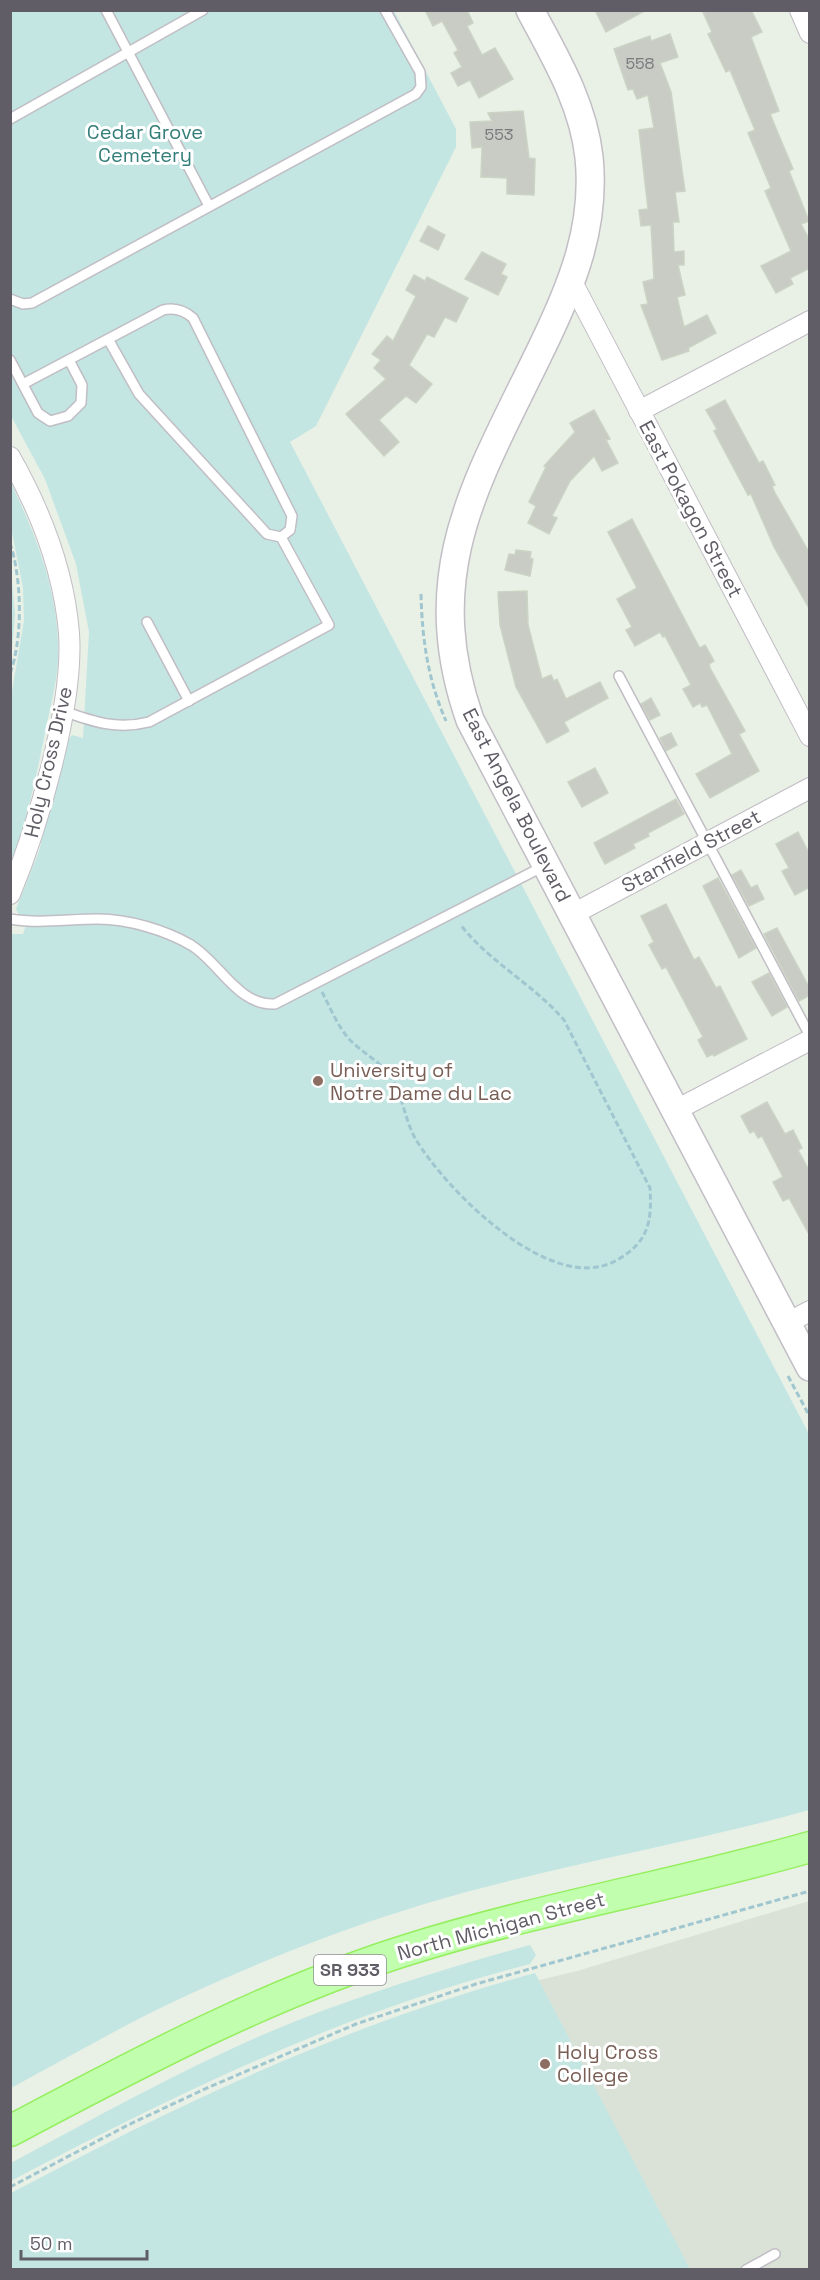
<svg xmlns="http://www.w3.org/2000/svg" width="820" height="2280" viewBox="0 0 820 2280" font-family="'Space Grotesk',sans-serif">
<rect width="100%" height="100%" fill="#e9f0e6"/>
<!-- education -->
<polygon fill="#dae2d7" points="809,1901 809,2269 11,2270 452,2001 577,1971"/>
<!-- green -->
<g fill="#c3e6e3">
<path d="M11,11H394L456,129V147L316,426L290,442L809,1434V1810C681,1846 549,1866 421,1905C343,1929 266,1959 192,1993C130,2021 71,2056 11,2088V934H23L29,917L19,915L16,909L39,851L65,744L72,735L83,738L89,632L76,564L45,479L11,416Z"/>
<path d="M10,481C34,531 56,585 58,642C60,671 52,699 46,728C37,774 27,820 11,865V697L24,621L23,588L11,527Z"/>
<polygon points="10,561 15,614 11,661 10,661"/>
<path d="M530,1945L536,1955L530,1964C342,2013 181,2091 11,2181V2163C104,2113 198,2060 296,2021C373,1991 451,1967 530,1945Z"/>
<path d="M535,1973L690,2269H11V2193C182,2102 347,2024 535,1973Z"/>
</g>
<!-- building -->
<g fill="#c8ccc5" stroke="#cbd4c4" stroke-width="1.5">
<polygon points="425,10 467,10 473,23 467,26 482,55 495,48 513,79 479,98 470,80 458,86 451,73 462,67 454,53 458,50 442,21 433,26"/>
<polygon points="595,10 646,10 606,32"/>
<polygon points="702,10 751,10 762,32 751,37 779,111 770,114 793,169 789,171 809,221 801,224 810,241 810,268 790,278 793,284 776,293 761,266 791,251 765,191 771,188 748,133 755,130 730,70 726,72 708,34 712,32"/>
<polygon points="670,34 678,57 660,63 671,92 685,191 675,192 679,222 673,222 674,252 684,251 684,265 678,265 685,295 677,297 684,327 707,315 716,333 688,348 689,351 662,360 641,305 648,304 643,282 654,279 651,225 641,226 639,210 648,209 639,130 654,128 648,95 637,99 633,89 628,90 614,49 650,36 651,41"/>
<polygon points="523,111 529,158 535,159 534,195 507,194 507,178 481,177 482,147 472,148 470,122 492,121 488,113"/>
<polygon points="428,226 445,235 438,250 420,241"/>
<polygon points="482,252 506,264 501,274 507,277 498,295 465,279"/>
<polygon points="414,275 425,281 427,277 468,298 456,322 445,317 434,337 427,334 409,365 432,384 416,403 406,396 379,420 399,442 384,456 346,414 386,379 374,368 381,360 372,354 387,336 393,341 416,296 406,290"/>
<polygon points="725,400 759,463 763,461 775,485 772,486 775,493 810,554 810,610 774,547 751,494 748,495 714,431 717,429 706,410"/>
<polygon points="594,410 610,439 606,440 618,463 602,471 594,456 570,481 552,516 557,518 549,534 528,523 536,506 529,502 546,467 544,466 575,432 570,423"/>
<polygon points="632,519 698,645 700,648 705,645 714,661 709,664 710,668 745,731 739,734 759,771 710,798 696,774 732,754 707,705 702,707 700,703 693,707 683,689 691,685 665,636 663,637 660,632 635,646 626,630 632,627 617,599 637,588 608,532"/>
<polygon points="516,550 531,552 530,558 533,559 530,576 505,570 509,554 515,555"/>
<polygon points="527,591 528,625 542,679 551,675 554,681 557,679 566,699 600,682 608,698 564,722 569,731 547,743 516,687 500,625 498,592"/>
<polygon points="651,698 660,715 650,720 641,704"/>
<polygon points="671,733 677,745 666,751 660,738"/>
<polygon points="595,768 608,793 582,807 568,782"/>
<polygon points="676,799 684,814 648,833 649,836 633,844 635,848 605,864 594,843"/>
<polygon points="798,832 810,855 810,887 795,895 782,871 789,868 776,844"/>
<polygon points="741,870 751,888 757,885 764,899 749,906 732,875"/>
<polygon points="718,878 756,948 739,958 703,886"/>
<polygon points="666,904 694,960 699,957 716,988 720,986 747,1039 714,1056 713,1054 707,1057 698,1040 703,1037 666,967 662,969 649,945 654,942 641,916"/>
<polygon points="777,928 810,989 810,995 799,1001 764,934"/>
<polygon points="769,973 787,1007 772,1016 752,982"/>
<polygon points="767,1102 785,1134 793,1130 802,1148 798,1150 810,1172 810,1236 789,1198 783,1201 773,1182 783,1177 762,1136 758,1138 754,1131 750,1133 741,1116"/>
</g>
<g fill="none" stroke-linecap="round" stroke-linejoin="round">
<!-- service casing -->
<g stroke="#c1bdc4" stroke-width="12">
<g id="service">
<polyline points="106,10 209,206"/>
<polyline points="10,119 203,10"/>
<polyline points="10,299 23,304 32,303 416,94 421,87 420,72 385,10"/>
<polyline points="10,360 38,413 50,421 68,416 81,403 82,385 69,360"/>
<path d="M23,384L163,310C175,307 184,310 193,318L292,516L290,530L281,537L267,534L139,394L108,339"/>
<polyline points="147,622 189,701"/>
<polyline points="619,676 810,1036"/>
<path d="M63,711C94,722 117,730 149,722L329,625L281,537"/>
<path d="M10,919C40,924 69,919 98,919C128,919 165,930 191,945C220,963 238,1006 275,1004L544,866"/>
<polyline points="746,2270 775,2254"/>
</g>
</g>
<!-- minor casing -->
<g stroke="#c1bdc4" stroke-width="22">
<g id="minor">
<polyline points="800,10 810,33"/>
<polyline points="572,282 810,736"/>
<polyline points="639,411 810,321"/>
<path d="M10,457C40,510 64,572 69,633C74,705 38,826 10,894"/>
<polyline points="573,914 810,788"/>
<polyline points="676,1110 810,1040"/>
<polyline points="787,1323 810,1311"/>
</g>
</g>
<!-- secondary casing -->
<g stroke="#c2bec6" stroke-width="30">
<path id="secondary" d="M530,10C555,57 583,103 589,157C596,225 573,283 544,343C480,477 417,568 470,720L810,1367"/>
</g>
<!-- primary casing -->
<g stroke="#95ef5f" stroke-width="33">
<path id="primary" d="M10,2131C140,2062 269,1993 410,1949C541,1908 677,1885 810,1847"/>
</g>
<!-- path -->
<g stroke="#a0c7cf" stroke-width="3" stroke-dasharray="6 3" stroke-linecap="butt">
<path d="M10,543C22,579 23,638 10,674"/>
<path d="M421,594C422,639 428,680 446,721"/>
<path d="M322,992C330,1007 337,1025 349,1039C362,1053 382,1062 392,1079C403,1097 405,1120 415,1138C445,1189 552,1298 617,1260C649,1242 652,1221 650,1188L564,1020C533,984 489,962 460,924"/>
<polyline points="788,1376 810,1417"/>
<polyline points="10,2187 128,2125 207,2088 356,2024 476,1984 810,1891"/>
</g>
<!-- service -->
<use href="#service" stroke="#fff" stroke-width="9"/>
<!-- minor -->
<use href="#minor" stroke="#fff" stroke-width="20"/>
<!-- secondary -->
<use href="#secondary" stroke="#fff" stroke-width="27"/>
<!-- primary -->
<use href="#primary" stroke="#c1fead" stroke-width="30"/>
</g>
<!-- markers -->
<g fill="#8d6e63" stroke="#fff" stroke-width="2">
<circle cx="318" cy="1081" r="6"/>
<circle cx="545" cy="2064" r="6"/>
</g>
<g text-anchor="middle" stroke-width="6" stroke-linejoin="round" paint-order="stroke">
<!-- number labels -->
<g font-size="16" fill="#7b797e">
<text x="640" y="69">558</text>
<text x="499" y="140">553</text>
</g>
<!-- shield labels -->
<rect fill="#fff" stroke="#908e94" stroke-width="1.5" x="314" y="1955" width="72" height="30" rx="4.5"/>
<g font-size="18" font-weight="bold" fill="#615d66">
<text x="350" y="1976">SR 933</text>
</g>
<!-- park labels -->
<g font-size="20" fill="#347e7a" stroke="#fff">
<text x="145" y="139">Cedar Grove<tspan x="145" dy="23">Cemetery</tspan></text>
</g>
<!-- street labels -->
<g font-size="20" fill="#615d66" stroke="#fff">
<text transform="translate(691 509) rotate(62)" y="7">East Pokagon Street</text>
<text transform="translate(48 762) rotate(-77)" y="7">Holy Cross Drive</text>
<text transform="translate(517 805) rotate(63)" y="7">East Angela Boulevard</text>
<text transform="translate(691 851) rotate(-28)" y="7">Stanfield Street</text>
<text transform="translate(501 1926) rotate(-15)" y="7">North Michigan Street</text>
</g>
<!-- education labels -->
<g font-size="20" fill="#785e54" stroke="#fff" text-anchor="start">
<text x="330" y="1077">University of<tspan x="330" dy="23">Notre Dame du Lac</tspan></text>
<text x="557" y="2059">Holy Cross<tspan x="557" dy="23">College</tspan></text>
</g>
</g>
<!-- border -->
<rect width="820" height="2280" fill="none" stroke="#615d66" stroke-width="24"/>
<!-- scale -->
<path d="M21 2250v9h126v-9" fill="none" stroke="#615d66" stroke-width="3"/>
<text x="30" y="2250" font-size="18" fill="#615d66" stroke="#ffffff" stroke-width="4.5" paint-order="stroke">50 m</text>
</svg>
